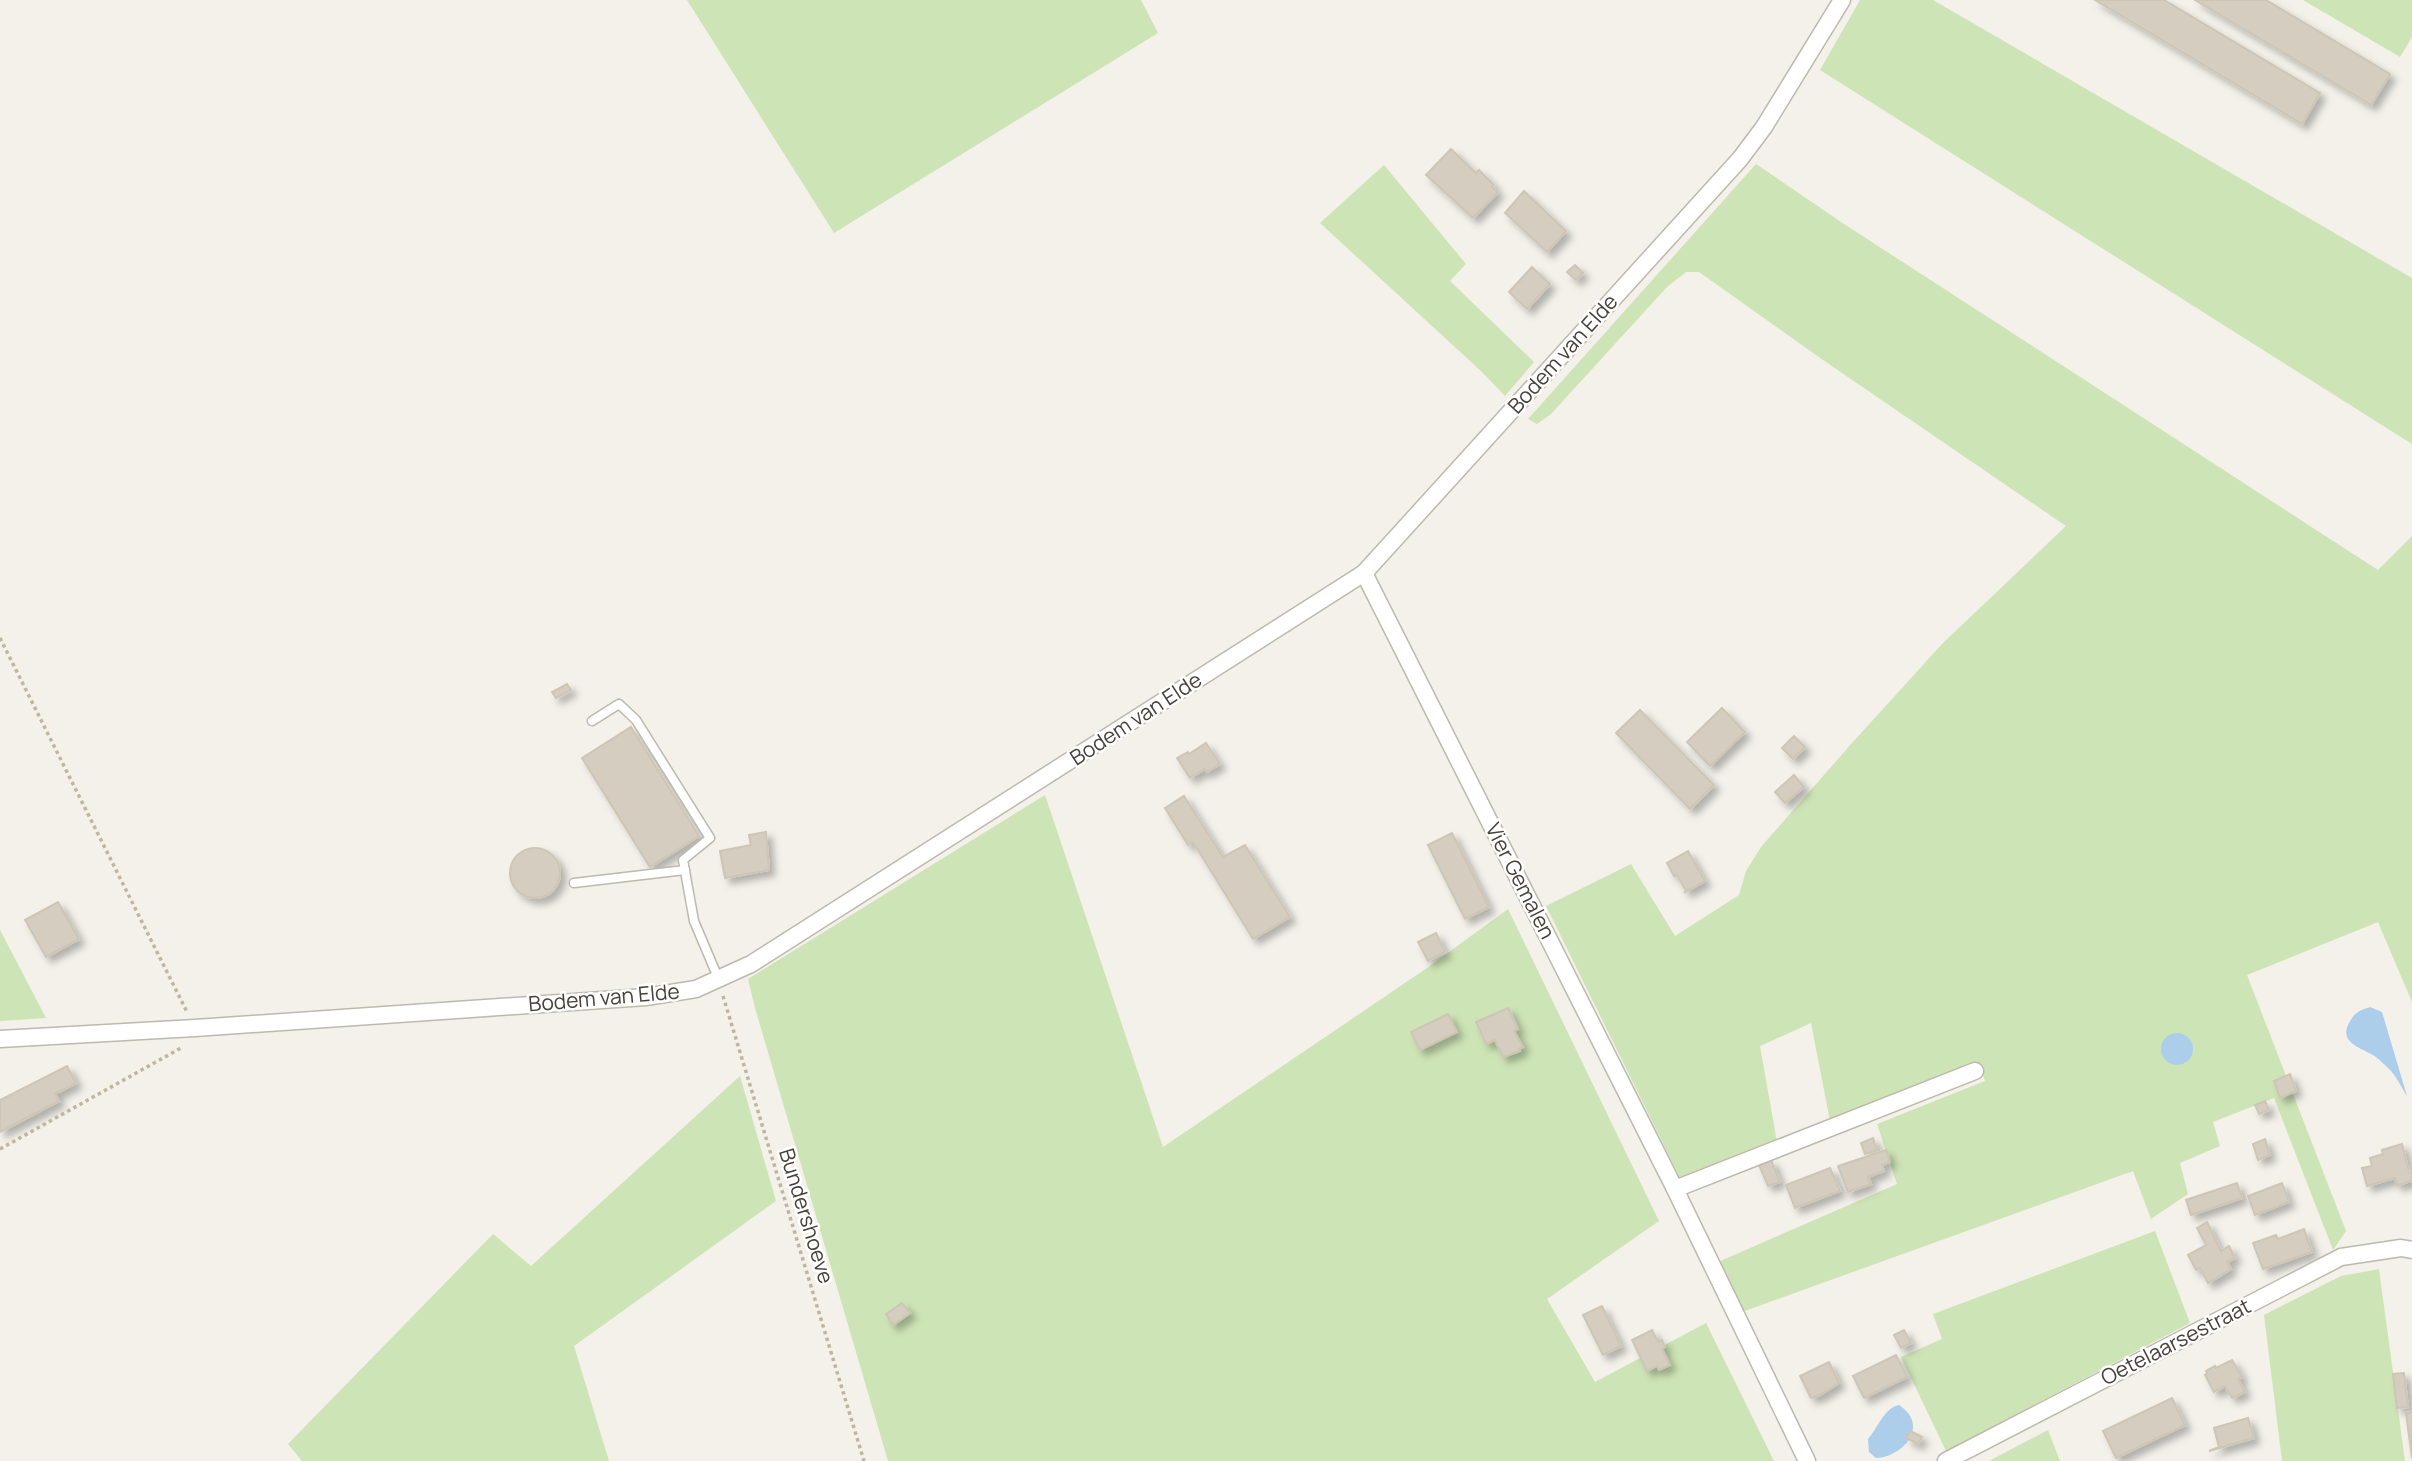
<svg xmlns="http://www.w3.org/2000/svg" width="2412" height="1461" viewBox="0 0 2412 1461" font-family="Manrope,sans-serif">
<defs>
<filter id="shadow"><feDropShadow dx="5.5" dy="5.5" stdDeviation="3.5" flood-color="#0004"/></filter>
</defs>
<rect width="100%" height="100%" fill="#f3f1ea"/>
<!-- green -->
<g fill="#cde4b6">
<polygon points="687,0 1141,0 1158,33 834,233"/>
<polygon points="1860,0 1933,0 2412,278 2412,444 1820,70"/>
<polygon points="2303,0 2412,0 2412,37 2400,57"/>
<polygon points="1756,164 1844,224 2378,570 2412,536 2412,1002 2378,922 2247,975 2346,1231 2333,1250 2274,1098 2213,1122 2220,1146 2180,1163 2188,1194 2151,1219 2133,1171 1742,1312 1718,1262 1897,1184 1877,1124 1985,1081 1980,1064 1830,1121 1811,1023 1760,1046 1777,1142 1681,1180 1546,906 1631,864 1675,936 1739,895 1746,871 1761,847 1852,743 1942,644 2066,526 1823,360 1699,272 1686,272 1667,287 1551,414 1537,424 1528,419"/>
<polygon points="1384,165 1466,264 1450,281 1534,362 1505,396 1482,372 1320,223"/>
<polygon points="1045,795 1163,1147 1427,968 1508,909 1659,1221 1547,1299 1595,1382 1706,1323 1774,1461 888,1461 755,1008 748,979"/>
<polygon points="0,930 46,1018 0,1021"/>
<polygon points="740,1076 776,1201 574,1346 609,1461 302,1461 288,1444 493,1234 531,1266"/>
<polygon points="2155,1231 2190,1323 1946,1451 1901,1357 1942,1339 1933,1314"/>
<polygon points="2379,1269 2405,1461 2282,1461 2264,1315 2341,1276"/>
<polygon points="2048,1430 2060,1461 1989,1461"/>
</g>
<!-- water -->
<g fill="#acceea">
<path d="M2370,1007L2382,1012L2407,1096C2401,1087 2396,1075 2388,1068C2383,1063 2377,1057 2371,1054C2358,1047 2339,1041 2349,1023C2354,1013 2360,1010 2370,1007Z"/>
<circle cx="2177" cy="1049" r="16"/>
<path d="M1899,1405C1930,1425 1904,1457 1876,1458L1869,1452L1868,1439C1878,1428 1884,1408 1899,1405Z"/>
</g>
<!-- building -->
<g fill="#d4cdc0" stroke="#cec5b4" stroke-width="2" filter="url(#shadow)">
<polygon points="2095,0 2164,0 2320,93 2302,124"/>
<polygon points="2195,0 2266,0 2390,74 2371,105"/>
<polygon points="1451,149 1476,173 1479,170 1494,185 1492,187 1498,192 1473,218 1426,175"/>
<polygon points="1524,191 1566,231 1547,252 1505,213"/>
<polygon points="1575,265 1583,273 1576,280 1567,272"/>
<polygon points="1532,267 1550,284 1527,309 1509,292"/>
<polygon points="567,684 571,690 556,698 552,692"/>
<polygon points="1722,708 1745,732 1710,766 1687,742"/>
<polygon points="1640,710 1714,785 1690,809 1616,733"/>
<polygon points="631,727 699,836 650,867 582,758"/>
<polygon points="1794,736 1805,747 1793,759 1782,748"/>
<polygon points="1206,743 1220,764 1207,772 1205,769 1190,778 1177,758 1188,752 1189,754"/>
<polygon points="1794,775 1804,787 1785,803 1775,792"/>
<polygon points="1184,796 1223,857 1245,845 1290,917 1253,939 1193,842 1188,845 1165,808"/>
<polygon points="766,832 769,870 725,878 720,851 751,845 749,835"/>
<polygon points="1452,833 1489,907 1465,919 1428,845"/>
<circle cx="535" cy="873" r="25"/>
<polygon points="1688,851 1705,881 1684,893 1686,891 1677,875 1674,876 1667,863"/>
<polygon points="58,902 79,939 46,957 25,920"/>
<polygon points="1436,933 1445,952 1428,961 1418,942"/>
<polygon points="1508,1008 1518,1029 1514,1031 1523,1047 1519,1049 1520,1051 1503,1057 1495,1040 1486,1044 1476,1022"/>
<polygon points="1448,1014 1457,1032 1420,1050 1411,1032"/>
<polygon points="67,1066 76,1083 55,1094 59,1101 0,1132 0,1100"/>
<polygon points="2290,1074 2296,1091 2280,1098 2274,1081"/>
<polygon points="2265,1101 2269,1110 2259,1114 2255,1105"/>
<polygon points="1873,1138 1877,1150 1865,1154 1861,1143"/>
<polygon points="2265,1139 2270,1155 2258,1160 2253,1144"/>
<polygon points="2402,1144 2408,1168 2412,1167 2412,1181 2397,1185 2395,1178 2367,1186 2362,1168 2372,1166 2370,1158 2383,1154 2382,1150"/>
<polygon points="1886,1150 1890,1162 1882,1165 1884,1171 1868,1177 1871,1184 1848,1192 1838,1166"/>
<polygon points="1771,1160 1780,1182 1768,1186 1759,1165"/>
<polygon points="1830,1168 1840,1191 1795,1208 1786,1185"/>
<polygon points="2237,1183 2242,1198 2191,1215 2186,1200"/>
<polygon points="2282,1183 2289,1202 2255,1215 2248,1196"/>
<polygon points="2207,1222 2221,1251 2229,1246 2235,1258 2227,1262 2231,1269 2208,1283 2200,1268 2196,1270 2188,1255 2206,1245 2197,1228"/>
<polygon points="2304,1229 2312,1252 2263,1269 2253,1243 2276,1235 2278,1239"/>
<polygon points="902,1303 910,1313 893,1325 886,1314"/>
<polygon points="1602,1306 1621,1346 1603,1355 1583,1315"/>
<polygon points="1652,1330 1658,1342 1662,1340 1665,1347 1662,1349 1670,1365 1659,1370 1657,1366 1647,1371 1632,1340"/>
<polygon points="1904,1330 1911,1343 1901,1348 1894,1335"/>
<polygon points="1896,1355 1907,1377 1864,1398 1853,1376"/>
<polygon points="2232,1360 2242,1377 2238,1379 2245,1392 2232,1398 2225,1386 2214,1392 2205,1375 2207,1373 2206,1371 2215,1366 2216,1368"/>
<polygon points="1829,1362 1839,1383 1820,1395 1811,1398 1800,1376"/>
<polygon points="2404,1373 2408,1407 2397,1408 2393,1374"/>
<polygon points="2172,1398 2185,1425 2116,1458 2103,1431"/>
<polygon points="2412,1412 2412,1458 2406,1413"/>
<polygon points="2248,1418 2254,1438 2209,1451 2219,1447 2214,1428"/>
<polygon points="1910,1431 1922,1437 1918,1444 1906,1438"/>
</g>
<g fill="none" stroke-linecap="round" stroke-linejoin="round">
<!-- service casing -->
<g stroke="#beb9ad" stroke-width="11">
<g id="service">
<polyline points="592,721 619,704 636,720 710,838 683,860 694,921 719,980"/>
<polyline points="574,883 685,870"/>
</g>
</g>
<!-- minor casing -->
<g stroke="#beb9ad" stroke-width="19">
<g id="minor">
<polyline points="1364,573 1675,1189 1807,1461"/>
<polyline points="0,1039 195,1028 646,997 696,989 751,964 1364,573 1740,159 1764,127 1842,0"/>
<polyline points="1675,1189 1975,1071"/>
<polyline points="1946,1461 2341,1257 2401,1248 2412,1250"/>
</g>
</g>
<!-- path -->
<g stroke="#bfb5a0" stroke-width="3.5" stroke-dasharray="3.5 3.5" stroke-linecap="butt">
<polyline points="0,638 187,1012"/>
<polyline points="723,996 864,1461"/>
<polyline points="0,1149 181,1048"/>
</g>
<!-- service -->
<use href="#service" stroke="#fff" stroke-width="8"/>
<!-- minor -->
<use href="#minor" stroke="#fff" stroke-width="16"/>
</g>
<g text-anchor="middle" stroke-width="5" stroke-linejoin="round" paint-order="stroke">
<!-- street labels -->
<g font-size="21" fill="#474239" stroke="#fff">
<text transform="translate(1563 354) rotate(-48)" y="7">Bodem van Elde</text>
<text transform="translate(1136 719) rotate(-33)" y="7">Bodem van Elde</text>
<text transform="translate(1520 881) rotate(63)" y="7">Vier Gemalen</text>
<text transform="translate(604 998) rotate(-5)" y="7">Bodem van Elde</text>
<text transform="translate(806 1216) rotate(73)" y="7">Bundershoeve</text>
<text transform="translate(2176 1342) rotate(-27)" y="7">Oetelaarsestraat</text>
</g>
</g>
</svg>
